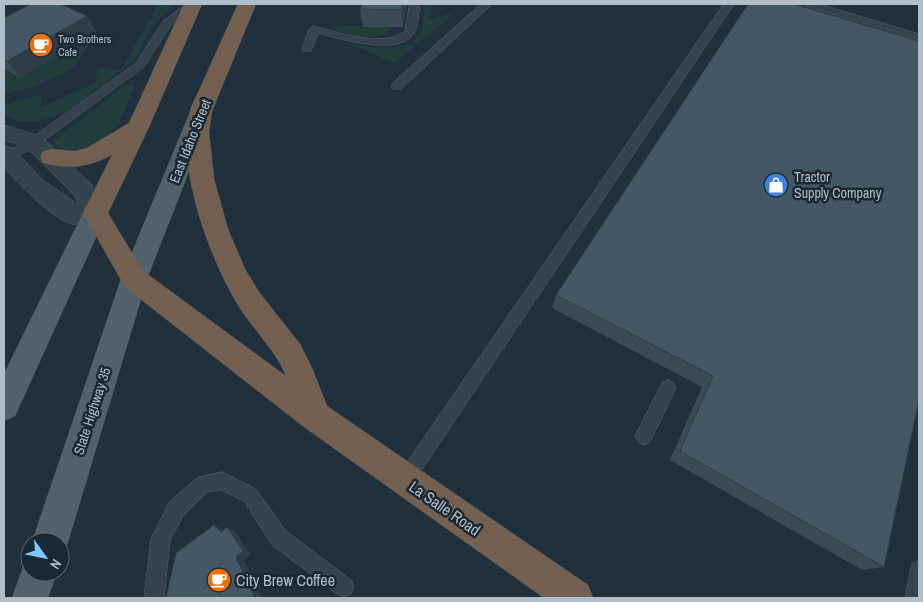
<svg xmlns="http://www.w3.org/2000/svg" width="923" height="602" viewBox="0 0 923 602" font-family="'Archivo Narrow',sans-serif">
<rect width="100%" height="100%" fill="#20313d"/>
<!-- green -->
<g fill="#223e3c">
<polygon points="159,4 174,4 154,24 134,61 72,108 53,117 37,121 18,121 4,114 4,105 42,94 40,107 96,83 97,71 100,68 121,69"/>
<polygon points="425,4 432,4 430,20 447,14 452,15 418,44 413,42 422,31"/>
<path d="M335,25L394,27C380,42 353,38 335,29Z"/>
<polygon points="99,32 72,69 36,86 4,94 4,69 21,78"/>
<polygon points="347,43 375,48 390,48 410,44 414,47 395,63"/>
<path d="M126,85H133L134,87C128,101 123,118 114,130C104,145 71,156 54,146L53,142L56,139Z"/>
</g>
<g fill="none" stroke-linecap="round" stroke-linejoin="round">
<!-- lane casing -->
<g stroke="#52616b" stroke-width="1">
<g id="lane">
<polygon points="187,4 198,4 171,25 144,67 38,145 4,164 4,154 30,139 136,63 163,21"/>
<path d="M410,4H420C418,14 419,26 413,35C396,56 340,39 318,33L311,51H303L302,49L309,29L314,26C337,32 385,49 405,31Z"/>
<polygon points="481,4 492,4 401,89 393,89 391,86 393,83"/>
<polygon points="724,4 734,4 411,486 405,489 399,486 396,480 399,474"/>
<polygon points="804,4 819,4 919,34 919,40 806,6"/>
<polygon points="668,380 674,383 676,388 650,442 644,445 638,442 635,436 638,430 662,383"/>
<polygon points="222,472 256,489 286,531 351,580 354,587 351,594 344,597 337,594 272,545 244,501 221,490 207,492 183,516 170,540 164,598 144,598 151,539 169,502 197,478"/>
<polygon points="919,561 919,598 905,598 912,564"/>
</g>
</g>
<!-- street casing -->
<g stroke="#52616b" stroke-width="1">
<path id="street" d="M4,125L42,137L92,185L107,213L104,220C95,223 83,226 73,224C55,222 17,182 4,168V146L12,148L43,180L79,205L75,196L26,147L4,140Z"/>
</g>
<!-- primary casing -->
<g stroke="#3d4c56" stroke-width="1">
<g id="primary">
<polygon points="201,105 209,107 212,112 147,279 68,542 62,554 60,555 60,542 32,542 121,279 190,112 193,107"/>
<polygon points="95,204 104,206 107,213 15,416 4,421 4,374 83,213 86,206"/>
<polygon points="30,558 30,572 57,572 48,598 12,598 26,559"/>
</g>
</g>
<!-- highway casing -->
<g stroke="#3f4e58" stroke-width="1">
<path id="highway" d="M184,4H202L149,127L108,213L143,271L286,376C274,347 250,327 235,300C208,253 176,166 190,112C193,100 201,88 205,77C216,53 227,28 238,4H256L212,111L209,132L214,179L228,229L245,269L259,292L300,344L312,368L327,406L588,585L593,598H544L304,427L125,287L83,213L112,155C89,167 68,170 43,163L40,157L43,151L51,149L74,151L87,148L129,123Z"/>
</g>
<!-- lane -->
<use href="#lane" fill="#34434d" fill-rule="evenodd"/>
<!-- street -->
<use href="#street" fill="#34434d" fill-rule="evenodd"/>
<!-- primary -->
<use href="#primary" fill="#52626d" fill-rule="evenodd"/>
<!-- highway -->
<use href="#highway" fill="#746050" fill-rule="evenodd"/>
</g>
<!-- wall -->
<g fill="#3a4b56">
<polygon points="407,4 403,27 363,27 360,9"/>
<polygon points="748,4 884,567 862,570 670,460 702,387 552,308 556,295"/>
<polygon points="87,16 97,34 20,78 4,69 4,18"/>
</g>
<!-- shaded-wall -->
<g fill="#2f3d46">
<polygon points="402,4 407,4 403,27 401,10"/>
<polygon points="87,16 97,34 20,78 7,61"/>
<polygon points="214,525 223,530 230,536 221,532"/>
<polygon points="227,527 235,531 251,555 244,560 262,598 255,598 236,557"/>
</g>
<!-- building -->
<g fill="#435764" stroke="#2f3d46">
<polygon points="31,4 60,4 87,16 7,61 4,59 4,18"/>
<polygon points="362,4 402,4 401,10 360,9"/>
<polygon points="748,4 794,4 919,41 919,400 884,567 680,451 713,376 556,295"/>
<polygon points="214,525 221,532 227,527 243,551 236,557 255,598 166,598 176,553"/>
</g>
<!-- icons -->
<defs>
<g id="cafe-disc" transform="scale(1.25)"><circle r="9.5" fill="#e8710a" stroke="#192832"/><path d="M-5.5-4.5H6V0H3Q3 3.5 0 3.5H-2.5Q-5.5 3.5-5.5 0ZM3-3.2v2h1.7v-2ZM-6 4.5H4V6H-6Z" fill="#fff"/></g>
<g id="shop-disc" transform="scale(1.25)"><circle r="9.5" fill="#3f7fe0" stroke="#192832"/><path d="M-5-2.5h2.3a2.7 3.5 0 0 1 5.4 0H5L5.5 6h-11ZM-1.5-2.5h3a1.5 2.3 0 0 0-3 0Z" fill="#fff"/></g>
</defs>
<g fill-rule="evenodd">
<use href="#cafe-disc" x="41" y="45"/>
<use href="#shop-disc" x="776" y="185"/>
<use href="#cafe-disc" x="219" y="580"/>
</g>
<g text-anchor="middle" stroke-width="5" stroke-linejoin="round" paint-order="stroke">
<!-- far-poi labels -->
<g font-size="11" fill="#afbec9" stroke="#192832" text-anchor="start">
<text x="58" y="43">Two Brothers<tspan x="58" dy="13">Cafe</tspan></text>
</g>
<!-- street labels -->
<g font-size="14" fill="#afbec9" stroke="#192832">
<text transform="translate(190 141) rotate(-68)" y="5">East Idaho Street</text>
<text transform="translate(92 411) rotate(-72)" y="5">State Highway 35</text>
</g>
<!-- poi labels -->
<g font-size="14" fill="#afbec9" stroke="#192832" text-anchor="start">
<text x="794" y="182">Tractor<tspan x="794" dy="16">Supply Company</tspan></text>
</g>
<!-- near-street labels -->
<g font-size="16" fill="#afbec9" stroke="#192832">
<text transform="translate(445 508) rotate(35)" y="6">La Salle Road</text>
</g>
<!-- near-poi labels -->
<g font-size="16" fill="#afbec9" stroke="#192832" text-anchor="start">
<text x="236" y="586">City Brew Coffee</text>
</g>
</g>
<!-- border -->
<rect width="923" height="602" fill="none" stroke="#afbec9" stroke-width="10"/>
<!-- north arrow -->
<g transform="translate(45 557) rotate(123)"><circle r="24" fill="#192832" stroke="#55646e"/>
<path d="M0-4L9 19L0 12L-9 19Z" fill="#7ec6ff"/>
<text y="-8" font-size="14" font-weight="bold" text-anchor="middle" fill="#afbec9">N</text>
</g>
</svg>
